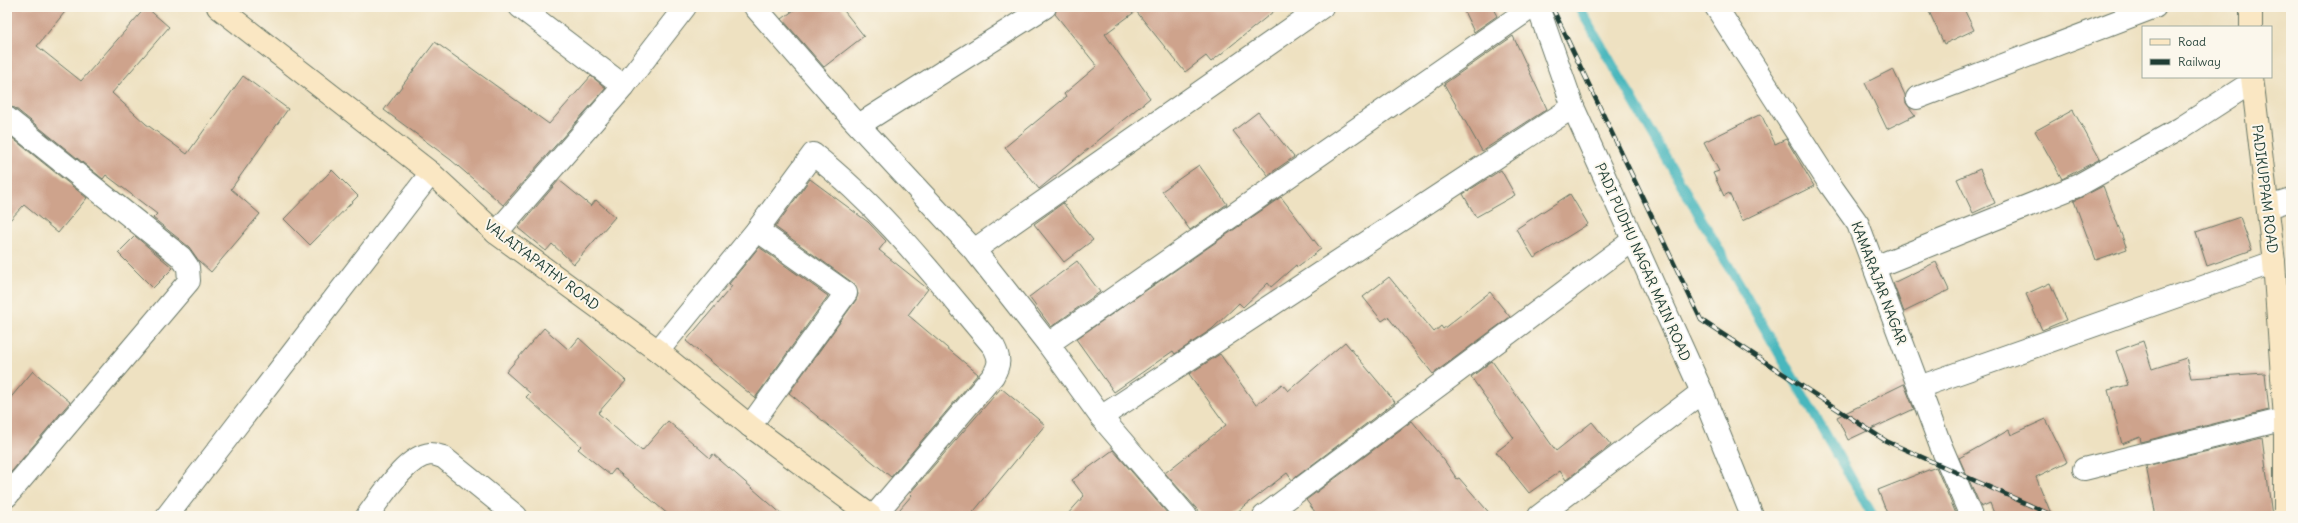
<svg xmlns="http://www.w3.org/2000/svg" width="2298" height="523" viewBox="0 0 2298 523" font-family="Delius,sans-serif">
<rect width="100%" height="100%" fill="#fbf7ec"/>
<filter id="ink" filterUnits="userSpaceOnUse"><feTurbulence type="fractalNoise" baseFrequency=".025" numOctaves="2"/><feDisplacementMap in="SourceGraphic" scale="8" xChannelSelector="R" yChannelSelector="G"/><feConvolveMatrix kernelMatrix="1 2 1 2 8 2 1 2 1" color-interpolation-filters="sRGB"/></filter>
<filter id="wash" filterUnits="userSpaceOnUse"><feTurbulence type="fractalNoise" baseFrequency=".012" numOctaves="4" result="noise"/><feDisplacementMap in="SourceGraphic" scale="16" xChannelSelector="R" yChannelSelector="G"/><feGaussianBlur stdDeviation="0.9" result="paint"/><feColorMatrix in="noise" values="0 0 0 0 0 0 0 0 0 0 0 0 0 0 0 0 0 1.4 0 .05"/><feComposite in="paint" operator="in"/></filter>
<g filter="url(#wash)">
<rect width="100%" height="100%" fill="#eee1c1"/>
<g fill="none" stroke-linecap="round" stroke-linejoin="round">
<!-- stream -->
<polyline stroke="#48b7bd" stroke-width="10" points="1579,7 1873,516"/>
</g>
<g id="blocks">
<!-- building -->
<g fill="#cea38c">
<polygon points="7,7 69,7 37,46 81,81 146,7 169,27 112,93 146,124 187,154 243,76 288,109 231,189 260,214 211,272 199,261 189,247 153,218 157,214 106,175 103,179 15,108 7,106"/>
<polygon points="798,7 841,7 864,36 824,67 782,19"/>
<polygon points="1057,7 1279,7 1211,62 1206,56 1185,72 1136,11 1105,34 1150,98 1039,189 1005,147 1066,97 1064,94 1097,66 1055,14"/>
<polygon points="1462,7 1492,7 1497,16 1474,32"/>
<polygon points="1927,7 1963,7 1974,30 1944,44"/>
<polygon points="1513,36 1547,109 1482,151 1444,84"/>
<polygon points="435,42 549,124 591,76 606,88 503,205 451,160 384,110"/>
<polygon points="1893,69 1905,95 1906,103 1915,115 1887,129 1865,83"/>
<polygon points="2073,110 2100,159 2062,179 2035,131"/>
<polygon points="1258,112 1294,157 1268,175 1233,131"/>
<polygon points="1761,114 1775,144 1786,139 1814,186 1742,221 1729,193 1724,196 1713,173 1719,171 1704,142"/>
<polygon points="11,137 87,198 58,233 24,205 7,223 7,142"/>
<polygon points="1199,165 1227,204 1190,230 1162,191"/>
<polygon points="1980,169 1995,203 1973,213 1957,179"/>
<polygon points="332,170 358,196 310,245 284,219"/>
<polygon points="1501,170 1515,195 1476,217 1463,194"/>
<polygon points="810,179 868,222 886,241 879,250 928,289 908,315 978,374 891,477 789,393 856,300 858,294 853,283 775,227"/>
<polygon points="559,180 591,206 596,200 615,217 574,264 552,244 546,251 518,228"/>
<polygon points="2103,186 2127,249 2096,260 2074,201"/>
<polygon points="1570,194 1588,224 1534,258 1516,229"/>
<polygon points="1281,197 1321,249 1297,267 1296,265 1271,287 1268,283 1243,307 1239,303 1212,329 1175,354 1173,351 1114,392 1076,339"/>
<polygon points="1063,203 1093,240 1064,262 1034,224"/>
<polygon points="2240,217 2252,250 2207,266 2196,232"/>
<polygon points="135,236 173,268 153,288 118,253"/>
<polygon points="759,247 828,296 755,398 686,341 732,286 729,284"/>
<polygon points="1077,261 1100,292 1051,327 1029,297"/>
<polygon points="1936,262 1949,290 1904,312 1893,283"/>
<polygon points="1389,277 1434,332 1441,326 1443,329 1490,292 1510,317 1433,374 1388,317 1382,321 1363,297"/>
<polygon points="2050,283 2066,320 2042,330 2026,294"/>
<polygon points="544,328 569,350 579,338 626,381 598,413 642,451 668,421 710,458 713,454 784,516 670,516 615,469 610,475 578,449 581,446 526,397 530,393 506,372"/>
<polygon points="2143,341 2152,369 2186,358 2191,378 2265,373 2269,410 2141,442 2140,437 2122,444 2108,390 2128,385 2116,351"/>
<polygon points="1345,342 1395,402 1292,480 1287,473 1232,516 1203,516 1165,473 1226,425 1189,374 1220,354 1256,405 1282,384 1288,391"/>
<polygon points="1492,361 1556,451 1592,422 1611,445 1566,480 1560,471 1529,493 1496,452 1514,438 1471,377"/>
<polygon points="33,371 70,402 7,477 7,402"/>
<polygon points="1904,384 1914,409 1848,440 1837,417"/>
<polygon points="1001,388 1045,425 970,516 894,516 912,495 910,493"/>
<polygon points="2046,419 2067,462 2036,477 2052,516 1995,516 1990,503 1981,507 1959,458 2009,430 2011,435"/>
<polygon points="1412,421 1444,460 1457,479 1459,478 1492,516 1318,516 1306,500"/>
<polygon points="2262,438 2272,516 2156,516 2146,466"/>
<polygon points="1113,450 1168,514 1168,516 1066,516 1084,496 1072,480"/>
<polygon points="1936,467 1957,516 1888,516 1878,490"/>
</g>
</g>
</g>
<g filter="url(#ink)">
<use href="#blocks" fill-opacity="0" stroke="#677665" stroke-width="1"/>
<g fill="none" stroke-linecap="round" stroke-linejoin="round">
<!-- street casing -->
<g stroke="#677665" stroke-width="24">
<g id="street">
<polyline points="520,7 624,86"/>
<polyline points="755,7 849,115 974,250 1048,344 1101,417 1186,516"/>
<polyline points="1538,7 1573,107 1702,392 1752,516"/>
<polyline points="1716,7 1831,186 1858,224 1940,444 1971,516"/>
<polyline points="1917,98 2155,7"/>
<polyline points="7,118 181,257 188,267 189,281 7,496"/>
<polyline points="859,125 1045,7"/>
<polyline points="2268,207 2291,200"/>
<polyline points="496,233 624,86 685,7"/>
<polyline points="974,250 1322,7"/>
<polyline points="1875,267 2077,186 2181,128 2252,82"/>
<polyline points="1048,344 1532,7"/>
<path d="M658,351L757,230L813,154C883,209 937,280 994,347C1000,359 1000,364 993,376L874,516"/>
<polyline points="1919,387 2274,262"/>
<polyline points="1101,417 1573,107"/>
<polyline points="750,426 846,293 757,230"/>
<polyline points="2084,469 2285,419"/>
<polyline points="167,516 431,173"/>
<path d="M367,516C381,498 406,456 430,454C434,454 439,456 443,457L516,516"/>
<polyline points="1264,516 1632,241"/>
<polyline points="1539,516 1702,392"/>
</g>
</g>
<!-- secondary casing -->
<g stroke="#677665" stroke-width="24">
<g id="secondary">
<polyline points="218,7 431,173 496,233 658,351 750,426 871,516"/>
<polyline points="2251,27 2251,7"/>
<polyline points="2252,77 2274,262 2285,419 2285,516"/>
</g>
</g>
<!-- street -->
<use href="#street" stroke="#fff" stroke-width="22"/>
<!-- secondary -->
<use href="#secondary" stroke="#fae7c3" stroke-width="22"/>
<!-- rail casing -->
<g stroke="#1f3d34" stroke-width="4.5">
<polyline id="rail" points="1552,7 1701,320 1886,441 2054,516"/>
</g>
<!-- rail -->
<use href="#rail" stroke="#fbf7ec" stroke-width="3" stroke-dasharray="9" stroke-linecap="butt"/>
</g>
</g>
<g text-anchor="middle" stroke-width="4" stroke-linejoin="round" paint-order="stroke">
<!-- street labels -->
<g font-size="14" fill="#1f3d34" stroke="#fbf7ec">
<text transform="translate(2265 189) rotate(83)" y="5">PADIKUPPAM ROAD</text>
<text transform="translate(1643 262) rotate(66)" y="5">PADI PUDHU NAGAR MAIN ROAD</text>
<text transform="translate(542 265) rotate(37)" y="5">VALAIYAPATHY ROAD</text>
<text transform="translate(1879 283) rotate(69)" y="5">KAMARAJAR NAGAR</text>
</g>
</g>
<!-- margin -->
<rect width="2298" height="523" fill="none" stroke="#fbf7ec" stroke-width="24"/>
<!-- legend -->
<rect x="2142" y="26" width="130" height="52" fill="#fbf7ec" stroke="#a3ada2"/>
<rect x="2150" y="39" width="20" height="6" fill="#fae7c3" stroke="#a3ada2"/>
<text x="2178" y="46" font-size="12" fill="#1f3d34">Road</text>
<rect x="2150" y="59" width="20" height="6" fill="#1f3d34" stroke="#a3ada2"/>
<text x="2178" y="66" font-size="12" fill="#1f3d34">Railway</text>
</svg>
